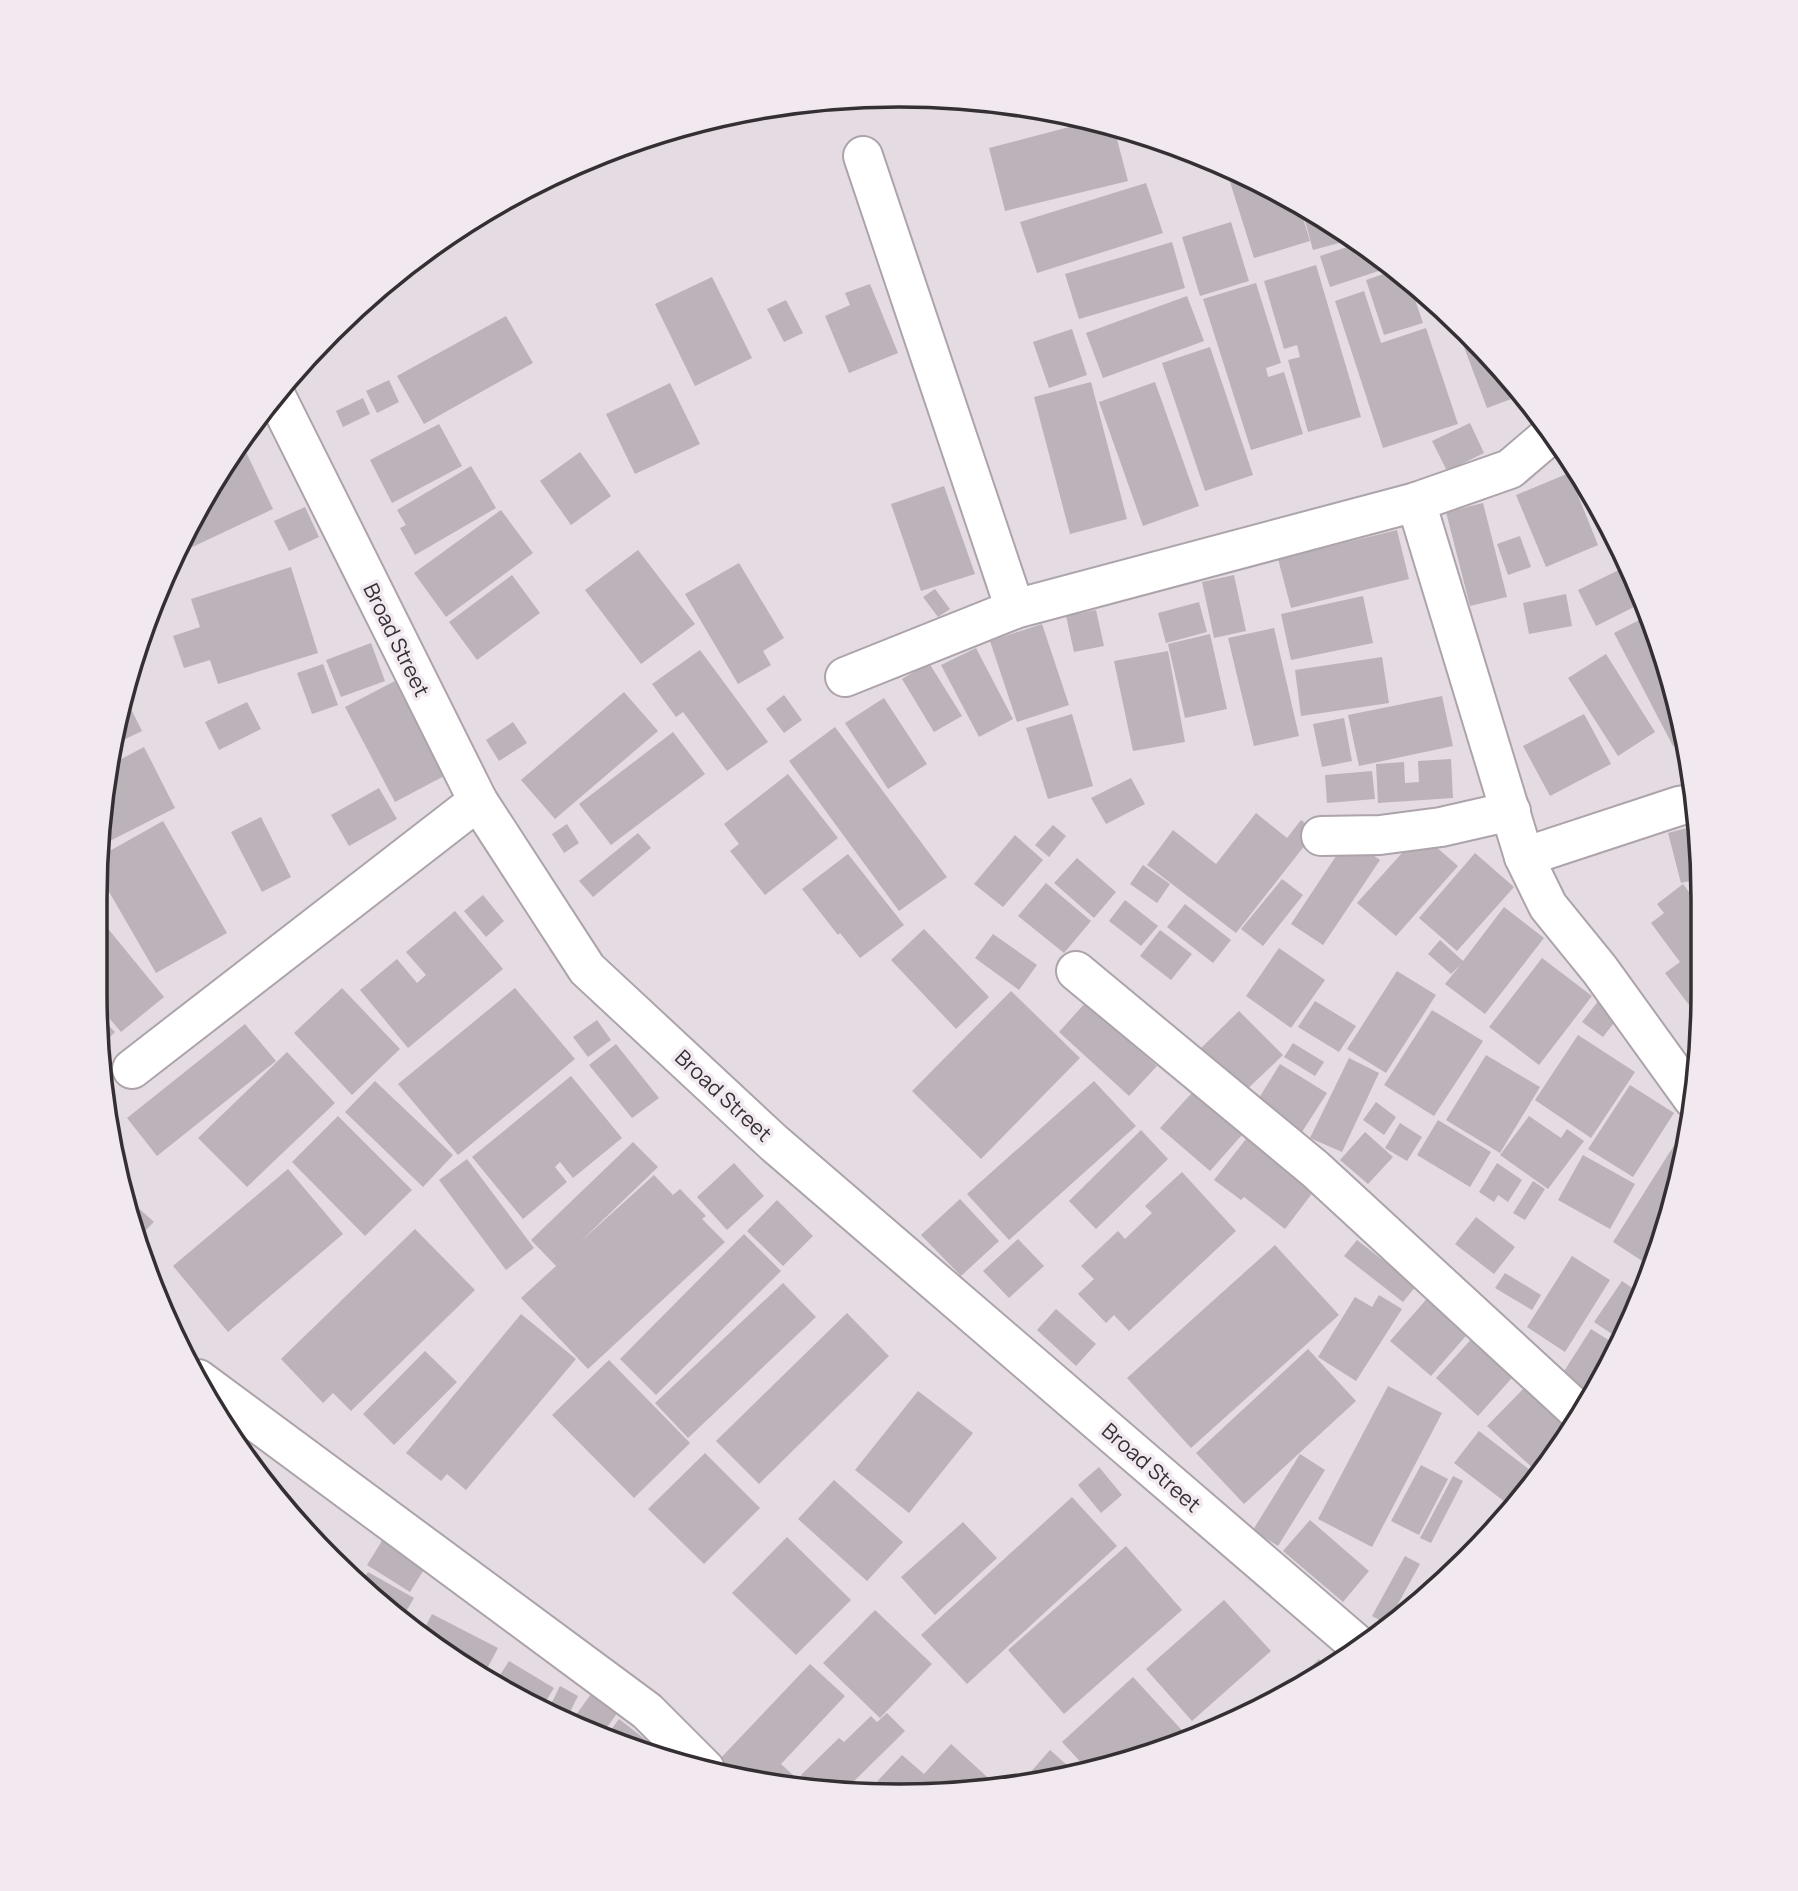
<svg xmlns="http://www.w3.org/2000/svg" width="1798" height="1891" viewBox="0 0 1798 1891" font-family="Manrope,sans-serif">
<rect width="100%" height="100%" fill="#e5dbe2"/>
<!-- building -->
<g fill="#bcb2b9">
<polygon points="1096,120 1113,124 1128,181 1005,211 989,148"/>
<polygon points="1225,166 1255,178 1299,205 1310,241 1254,258"/>
<polygon points="1146,183 1163,233 1037,273 1020,222"/>
<polygon points="1301,206 1354,239 1313,250"/>
<polygon points="1231,222 1249,281 1200,296 1182,237"/>
<polygon points="1172,242 1185,288 1079,319 1065,274"/>
<polygon points="1359,243 1394,266 1330,287 1320,256"/>
<polygon points="1316,265 1361,417 1308,432 1288,360 1300,357 1297,345 1284,349 1264,281"/>
<polygon points="1398,269 1408,279 1423,323 1384,335 1366,280"/>
<polygon points="712,277 752,358 695,386 655,304"/>
<polygon points="1256,283 1281,363 1266,368 1268,377 1284,372 1303,434 1251,450 1203,299"/>
<polygon points="870,284 898,353 849,373 825,316 850,305 845,293"/>
<polygon points="1364,291 1381,343 1426,328 1458,424 1383,448 1335,301"/>
<polygon points="1187,296 1204,341 1103,378 1086,333"/>
<polygon points="786,300 803,333 784,342 767,309"/>
<polygon points="506,316 533,363 424,424 397,376"/>
<polygon points="1455,323 1504,369 1522,395 1487,408"/>
<polygon points="1072,329 1087,375 1049,388 1033,342"/>
<polygon points="1210,347 1253,475 1205,491 1162,363"/>
<polygon points="389,380 399,402 377,413 366,391"/>
<polygon points="1091,382 1127,519 1070,534 1034,397"/>
<polygon points="1155,382 1199,506 1143,526 1099,402"/>
<polygon points="670,383 700,444 635,474 606,414"/>
<polygon points="363,398 370,414 343,427 336,411"/>
<polygon points="1470,423 1484,453 1447,471 1432,441"/>
<polygon points="439,424 462,466 392,503 370,460"/>
<polygon points="246,452 273,509 186,550 180,538 229,460"/>
<polygon points="580,452 611,496 571,525 540,481"/>
<polygon points="471,466 496,508 415,555 400,528 406,525 397,510"/>
<polygon points="1569,473 1598,545 1546,567 1516,495"/>
<polygon points="944,486 975,574 921,591 891,504"/>
<polygon points="1483,503 1507,597 1470,606 1446,512"/>
<polygon points="305,507 319,537 289,551 274,521"/>
<polygon points="501,510 533,553 446,617 414,573"/>
<polygon points="1397,530 1409,579 1291,608 1278,559"/>
<polygon points="1520,536 1531,567 1508,575 1497,544"/>
<polygon points="638,550 695,624 641,664 585,590"/>
<polygon points="739,563 784,638 763,651 771,665 738,684 685,594"/>
<polygon points="1627,566 1644,602 1596,626 1578,590"/>
<polygon points="291,567 318,653 218,684 210,660 184,668 173,636 200,627 191,599"/>
<polygon points="512,575 540,613 477,660 449,622"/>
<polygon points="1234,575 1246,631 1214,638 1202,582"/>
<polygon points="935,589 950,609 938,617 923,597"/>
<polygon points="1566,594 1572,626 1529,634 1523,603"/>
<polygon points="1363,596 1373,643 1291,660 1281,614"/>
<polygon points="1199,602 1207,632 1166,643 1158,613"/>
<polygon points="1096,610 1104,646 1074,652 1066,616"/>
<polygon points="1649,615 1661,641 1684,741 1673,746 1614,633"/>
<polygon points="1042,624 1069,705 1017,722 990,641"/>
<polygon points="1274,628 1299,736 1254,746 1228,638"/>
<polygon points="1210,634 1227,709 1185,718 1168,644"/>
<polygon points="371,643 385,681 341,697 326,660"/>
<polygon points="976,648 1013,719 979,737 941,665"/>
<polygon points="700,650 768,742 727,771 683,712 676,717 652,684"/>
<polygon points="1168,651 1185,742 1133,751 1114,661"/>
<polygon points="1606,654 1655,732 1618,756 1568,678"/>
<polygon points="1382,657 1389,703 1301,716 1295,670"/>
<polygon points="929,663 962,716 934,732 902,679"/>
<polygon points="323,664 338,705 312,714 297,673"/>
<polygon points="395,681 446,775 395,802 345,707"/>
<polygon points="122,691 142,731 113,745"/>
<polygon points="624,692 658,731 555,819 521,780"/>
<polygon points="784,695 802,720 784,733 766,709"/>
<polygon points="1442,696 1453,746 1359,766 1348,715"/>
<polygon points="884,698 927,764 888,789 845,723"/>
<polygon points="247,702 261,729 219,750 205,722"/>
<polygon points="1072,714 1093,786 1048,799 1026,728"/>
<polygon points="1584,714 1611,764 1550,796 1523,746"/>
<polygon points="1344,718 1352,761 1322,767 1313,724"/>
<polygon points="513,722 527,743 499,761 486,740"/>
<polygon points="835,727 947,877 899,911 789,761"/>
<polygon points="673,732 705,774 611,845 579,804"/>
<polygon points="144,747 175,808 96,848 110,765"/>
<polygon points="1451,759 1453,798 1378,803 1376,764 1404,762 1405,783 1419,782 1418,761"/>
<polygon points="1372,771 1375,799 1327,803 1325,775"/>
<polygon points="788,774 838,838 765,895 730,851 739,844 724,824"/>
<polygon points="1131,778 1145,804 1106,824 1091,798"/>
<polygon points="379,788 397,819 349,846 331,815"/>
<polygon points="1256,813 1287,838 1301,820 1316,831 1236,933 1147,865 1173,830 1216,864"/>
<polygon points="261,817 291,877 262,892 231,832"/>
<polygon points="163,821 227,933 156,973 97,871 97,858"/>
<polygon points="567,824 579,843 564,853 552,834"/>
<polygon points="1053,825 1066,836 1049,857 1035,845"/>
<polygon points="1698,825 1700,898 1699,899 1694,880 1681,883 1668,833"/>
<polygon points="638,833 651,848 593,897 579,881"/>
<polygon points="1420,833 1458,866 1396,936 1357,903"/>
<polygon points="1015,835 1043,860 1003,907 974,884"/>
<polygon points="1348,838 1380,860 1323,945 1291,924"/>
<polygon points="1475,853 1514,887 1457,951 1419,918"/>
<polygon points="848,854 904,925 860,958 840,933 838,935 802,889"/>
<polygon points="1077,858 1116,892 1094,918 1054,883"/>
<polygon points="1143,865 1170,884 1157,903 1130,884"/>
<polygon points="1282,879 1303,895 1263,946 1241,929"/>
<polygon points="1046,883 1091,921 1064,953 1018,916"/>
<polygon points="1683,884 1701,908 1703,992 1701,1021 1665,973 1680,962 1651,923 1664,913 1657,904"/>
<polygon points="483,895 504,921 486,937 464,911"/>
<polygon points="1125,900 1158,926 1141,946 1109,921"/>
<polygon points="1185,904 1231,940 1213,963 1167,927"/>
<polygon points="1504,907 1544,938 1485,1014 1445,984 1461,964 1451,974 1428,954 1440,940 1463,961"/>
<polygon points="455,911 503,969 408,1048 360,990 397,959 417,983 426,975 406,952"/>
<polygon points="100,919 164,997 121,1032 104,1012"/>
<polygon points="924,929 989,997 956,1029 891,960"/>
<polygon points="1160,930 1192,954 1171,980 1140,956"/>
<polygon points="993,934 1037,965 1019,990 975,958"/>
<polygon points="1279,948 1325,980 1291,1028 1246,996"/>
<polygon points="1542,958 1592,996 1539,1065 1489,1027"/>
<polygon points="1397,971 1436,995 1386,1073 1347,1049"/>
<polygon points="342,988 400,1049 352,1095 294,1033"/>
<polygon points="515,988 575,1059 458,1155 398,1084"/>
<polygon points="1011,991 1080,1058 981,1159 912,1091"/>
<polygon points="1599,1000 1620,1015 1603,1037 1582,1022"/>
<polygon points="1315,1001 1356,1026 1339,1052 1298,1027"/>
<polygon points="1086,1002 1157,1066 1129,1096 1059,1032"/>
<polygon points="1432,1010 1483,1041 1434,1116 1384,1085"/>
<polygon points="1239,1011 1283,1055 1240,1096 1197,1052"/>
<polygon points="597,1020 611,1040 588,1057 573,1037"/>
<polygon points="104,1021 115,1032 105,1042 105,1041"/>
<polygon points="245,1024 276,1061 157,1156 127,1118"/>
<polygon points="1578,1035 1635,1072 1591,1138 1535,1100"/>
<polygon points="1293,1043 1324,1062 1315,1076 1284,1057"/>
<polygon points="616,1044 659,1098 632,1118 589,1065"/>
<polygon points="287,1052 335,1103 247,1187 198,1138"/>
<polygon points="1486,1055 1540,1087 1500,1153 1446,1120"/>
<polygon points="1349,1058 1379,1073 1342,1152 1310,1138"/>
<polygon points="1280,1064 1327,1093 1300,1135 1254,1106"/>
<polygon points="571,1076 622,1138 573,1178 560,1162 555,1167 567,1182 523,1219 472,1157"/>
<polygon points="375,1081 453,1155 423,1187 345,1112"/>
<polygon points="1094,1081 1136,1126 1009,1240 967,1194"/>
<polygon points="1199,1085 1248,1128 1210,1171 1160,1128"/>
<polygon points="1630,1085 1674,1113 1633,1177 1588,1149"/>
<polygon points="1376,1102 1396,1117 1384,1135 1363,1120"/>
<polygon points="338,1116 412,1190 365,1236 292,1162"/>
<polygon points="1529,1116 1561,1138 1567,1129 1584,1141 1548,1189 1500,1155"/>
<polygon points="1438,1120 1491,1152 1470,1187 1417,1155"/>
<polygon points="1400,1123 1422,1137 1407,1161 1385,1148"/>
<polygon points="1685,1128 1690,1131 1688,1149 1655,1258 1650,1266 1613,1242"/>
<polygon points="1141,1130 1168,1159 1096,1229 1069,1201"/>
<polygon points="1253,1130 1320,1183 1285,1229 1244,1197 1241,1200 1214,1180"/>
<polygon points="1365,1132 1393,1157 1368,1184 1340,1160"/>
<polygon points="633,1142 658,1167 579,1243 654,1175 673,1195 680,1189 706,1216 702,1219 725,1242 588,1369 521,1298 556,1266 531,1240"/>
<polygon points="1583,1155 1635,1184 1610,1229 1558,1200"/>
<polygon points="467,1159 534,1248 506,1270 439,1180"/>
<polygon points="734,1163 764,1196 727,1230 697,1197"/>
<polygon points="1497,1163 1522,1180 1508,1202 1498,1195 1494,1202 1479,1192"/>
<polygon points="288,1169 343,1234 228,1332 173,1266"/>
<polygon points="1182,1172 1236,1231 1129,1331 1114,1315 1106,1323 1078,1294 1094,1279 1081,1266 1118,1231 1125,1239 1152,1213 1145,1206"/>
<polygon points="1533,1181 1545,1189 1525,1220 1513,1213"/>
<polygon points="124,1195 154,1222 137,1239"/>
<polygon points="960,1199 999,1241 961,1276 921,1235"/>
<polygon points="777,1200 813,1236 783,1266 747,1231"/>
<polygon points="1476,1217 1515,1247 1494,1274 1455,1244"/>
<polygon points="415,1229 475,1290 351,1411 333,1393 323,1403 281,1359"/>
<polygon points="744,1234 781,1271 656,1395 620,1359"/>
<polygon points="1018,1239 1044,1266 1009,1298 983,1271"/>
<polygon points="1357,1240 1416,1286 1403,1302 1344,1256"/>
<polygon points="1275,1245 1339,1315 1191,1448 1127,1378"/>
<polygon points="1572,1256 1610,1280 1565,1352 1527,1327"/>
<polygon points="1505,1273 1541,1295 1532,1310 1495,1288"/>
<polygon points="1622,1281 1644,1296 1621,1340 1594,1322"/>
<polygon points="783,1283 816,1317 688,1438 655,1403"/>
<polygon points="1431,1294 1471,1330 1431,1376 1390,1341"/>
<polygon points="1379,1295 1402,1309 1356,1381 1318,1357 1355,1297 1372,1307"/>
<polygon points="1056,1309 1096,1344 1076,1366 1037,1330"/>
<polygon points="847,1313 889,1356 759,1484 716,1441"/>
<polygon points="521,1314 576,1359 466,1490 447,1474 441,1481 406,1453"/>
<polygon points="1591,1329 1618,1346 1592,1394 1561,1376"/>
<polygon points="1476,1334 1518,1371 1478,1416 1436,1378"/>
<polygon points="1308,1349 1356,1401 1244,1504 1196,1453"/>
<polygon points="425,1351 457,1382 394,1445 363,1414"/>
<polygon points="609,1360 690,1443 634,1498 552,1415"/>
<polygon points="1388,1386 1442,1413 1372,1547 1318,1519"/>
<polygon points="1526,1386 1573,1430 1568,1439 1538,1473 1487,1426"/>
<polygon points="918,1391 973,1433 909,1513 855,1470"/>
<polygon points="1479,1431 1530,1470 1505,1502 1454,1463"/>
<polygon points="705,1453 760,1508 704,1564 648,1509"/>
<polygon points="1300,1454 1325,1470 1278,1546 1253,1530"/>
<polygon points="1421,1465 1448,1479 1419,1535 1391,1521"/>
<polygon points="1099,1467 1122,1495 1101,1513 1078,1485"/>
<polygon points="1453,1476 1463,1481 1431,1543 1420,1538"/>
<polygon points="834,1480 903,1542 867,1581 798,1519"/>
<polygon points="1072,1497 1117,1546 967,1684 921,1635"/>
<polygon points="1310,1520 1369,1571 1343,1602 1283,1551"/>
<polygon points="963,1522 997,1558 935,1615 901,1577"/>
<polygon points="385,1536 428,1563 410,1592 367,1565"/>
<polygon points="787,1537 851,1600 796,1655 732,1593"/>
<polygon points="1126,1546 1182,1610 1064,1714 1008,1650"/>
<polygon points="1405,1556 1420,1564 1387,1624 1372,1616"/>
<polygon points="368,1572 414,1598 401,1620 368,1597 359,1586"/>
<polygon points="1224,1600 1271,1651 1192,1721 1146,1669"/>
<polygon points="875,1610 932,1664 880,1718 823,1663"/>
<polygon points="432,1614 498,1648 482,1678 421,1635"/>
<polygon points="1319,1659 1328,1669 1304,1687 1297,1680"/>
<polygon points="509,1661 554,1688 541,1709 493,1686"/>
<polygon points="810,1664 845,1696 781,1764 806,1787 803,1790 794,1790 729,1774 716,1763"/>
<polygon points="1133,1677 1190,1739 1158,1754 1088,1770 1062,1742"/>
<polygon points="560,1686 578,1696 566,1720 547,1712"/>
<polygon points="591,1694 618,1712 601,1736 571,1722"/>
<polygon points="887,1713 905,1731 845,1790 810,1790 813,1787 801,1775 839,1738 844,1742 871,1716 877,1722"/>
<polygon points="619,1719 668,1757 666,1760 641,1754 605,1738"/>
<polygon points="951,1744 996,1785 992,1790 869,1790 902,1755 924,1774"/>
<polygon points="1050,1750 1076,1773 1023,1785 1021,1783"/>
</g>
<g fill="none" stroke-linecap="round" stroke-linejoin="round">
<!-- street casing -->
<g stroke="#ada3ab" stroke-width="42">
<g id="street">
<polyline points="863,156 1015,609"/>
<polyline points="275,394 478,801 587,969 774,1143 1360,1647"/>
<polyline points="1416,502 1524,857 1548,906 1600,970 1693,1099"/>
<polyline points="845,677 1015,609 1416,502 1510,469 1551,434"/>
<polyline points="1321,836 1380,835 1441,827 1511,811"/>
<polyline points="1524,857 1679,806 1697,803"/>
<polyline points="1076,971 1315,1169 1581,1414"/>
<polyline points="132,1069 478,801"/>
<polyline points="198,1379 647,1711 705,1769"/>
</g>
</g>
<!-- street -->
<use href="#street" stroke="#fff" stroke-width="38"/>
</g>
<g text-anchor="middle" stroke-width="7" stroke-linejoin="round" paint-order="stroke">
<!-- street labels -->
<g font-size="21" fill="#332f32" stroke="#f2e8f0">
<text transform="translate(396 640) rotate(64)" y="7">Broad Street</text>
<text transform="translate(723 1096) rotate(43)" y="7">Broad Street</text>
<text transform="translate(1151 1468) rotate(41)" y="7">Broad Street</text>
</g>
</g>
<!-- crop -->
<path d="M0 0H1798V1891H0ZM899 107H899A792 792 0 0 1 1691 899V992A792 792 0 0 1 899 1784H899A792 792 0 0 1 107 992V899A792 792 0 0 1 899 107Z" fill="#f2e8f0" fill-rule="evenodd"/>
<path fill="none" stroke="#332f32" stroke-width="3.5" d="M899 107H899A792 792 0 0 1 1691 899V992A792 792 0 0 1 899 1784H899A792 792 0 0 1 107 992V899A792 792 0 0 1 899 107Z"/>
</svg>
